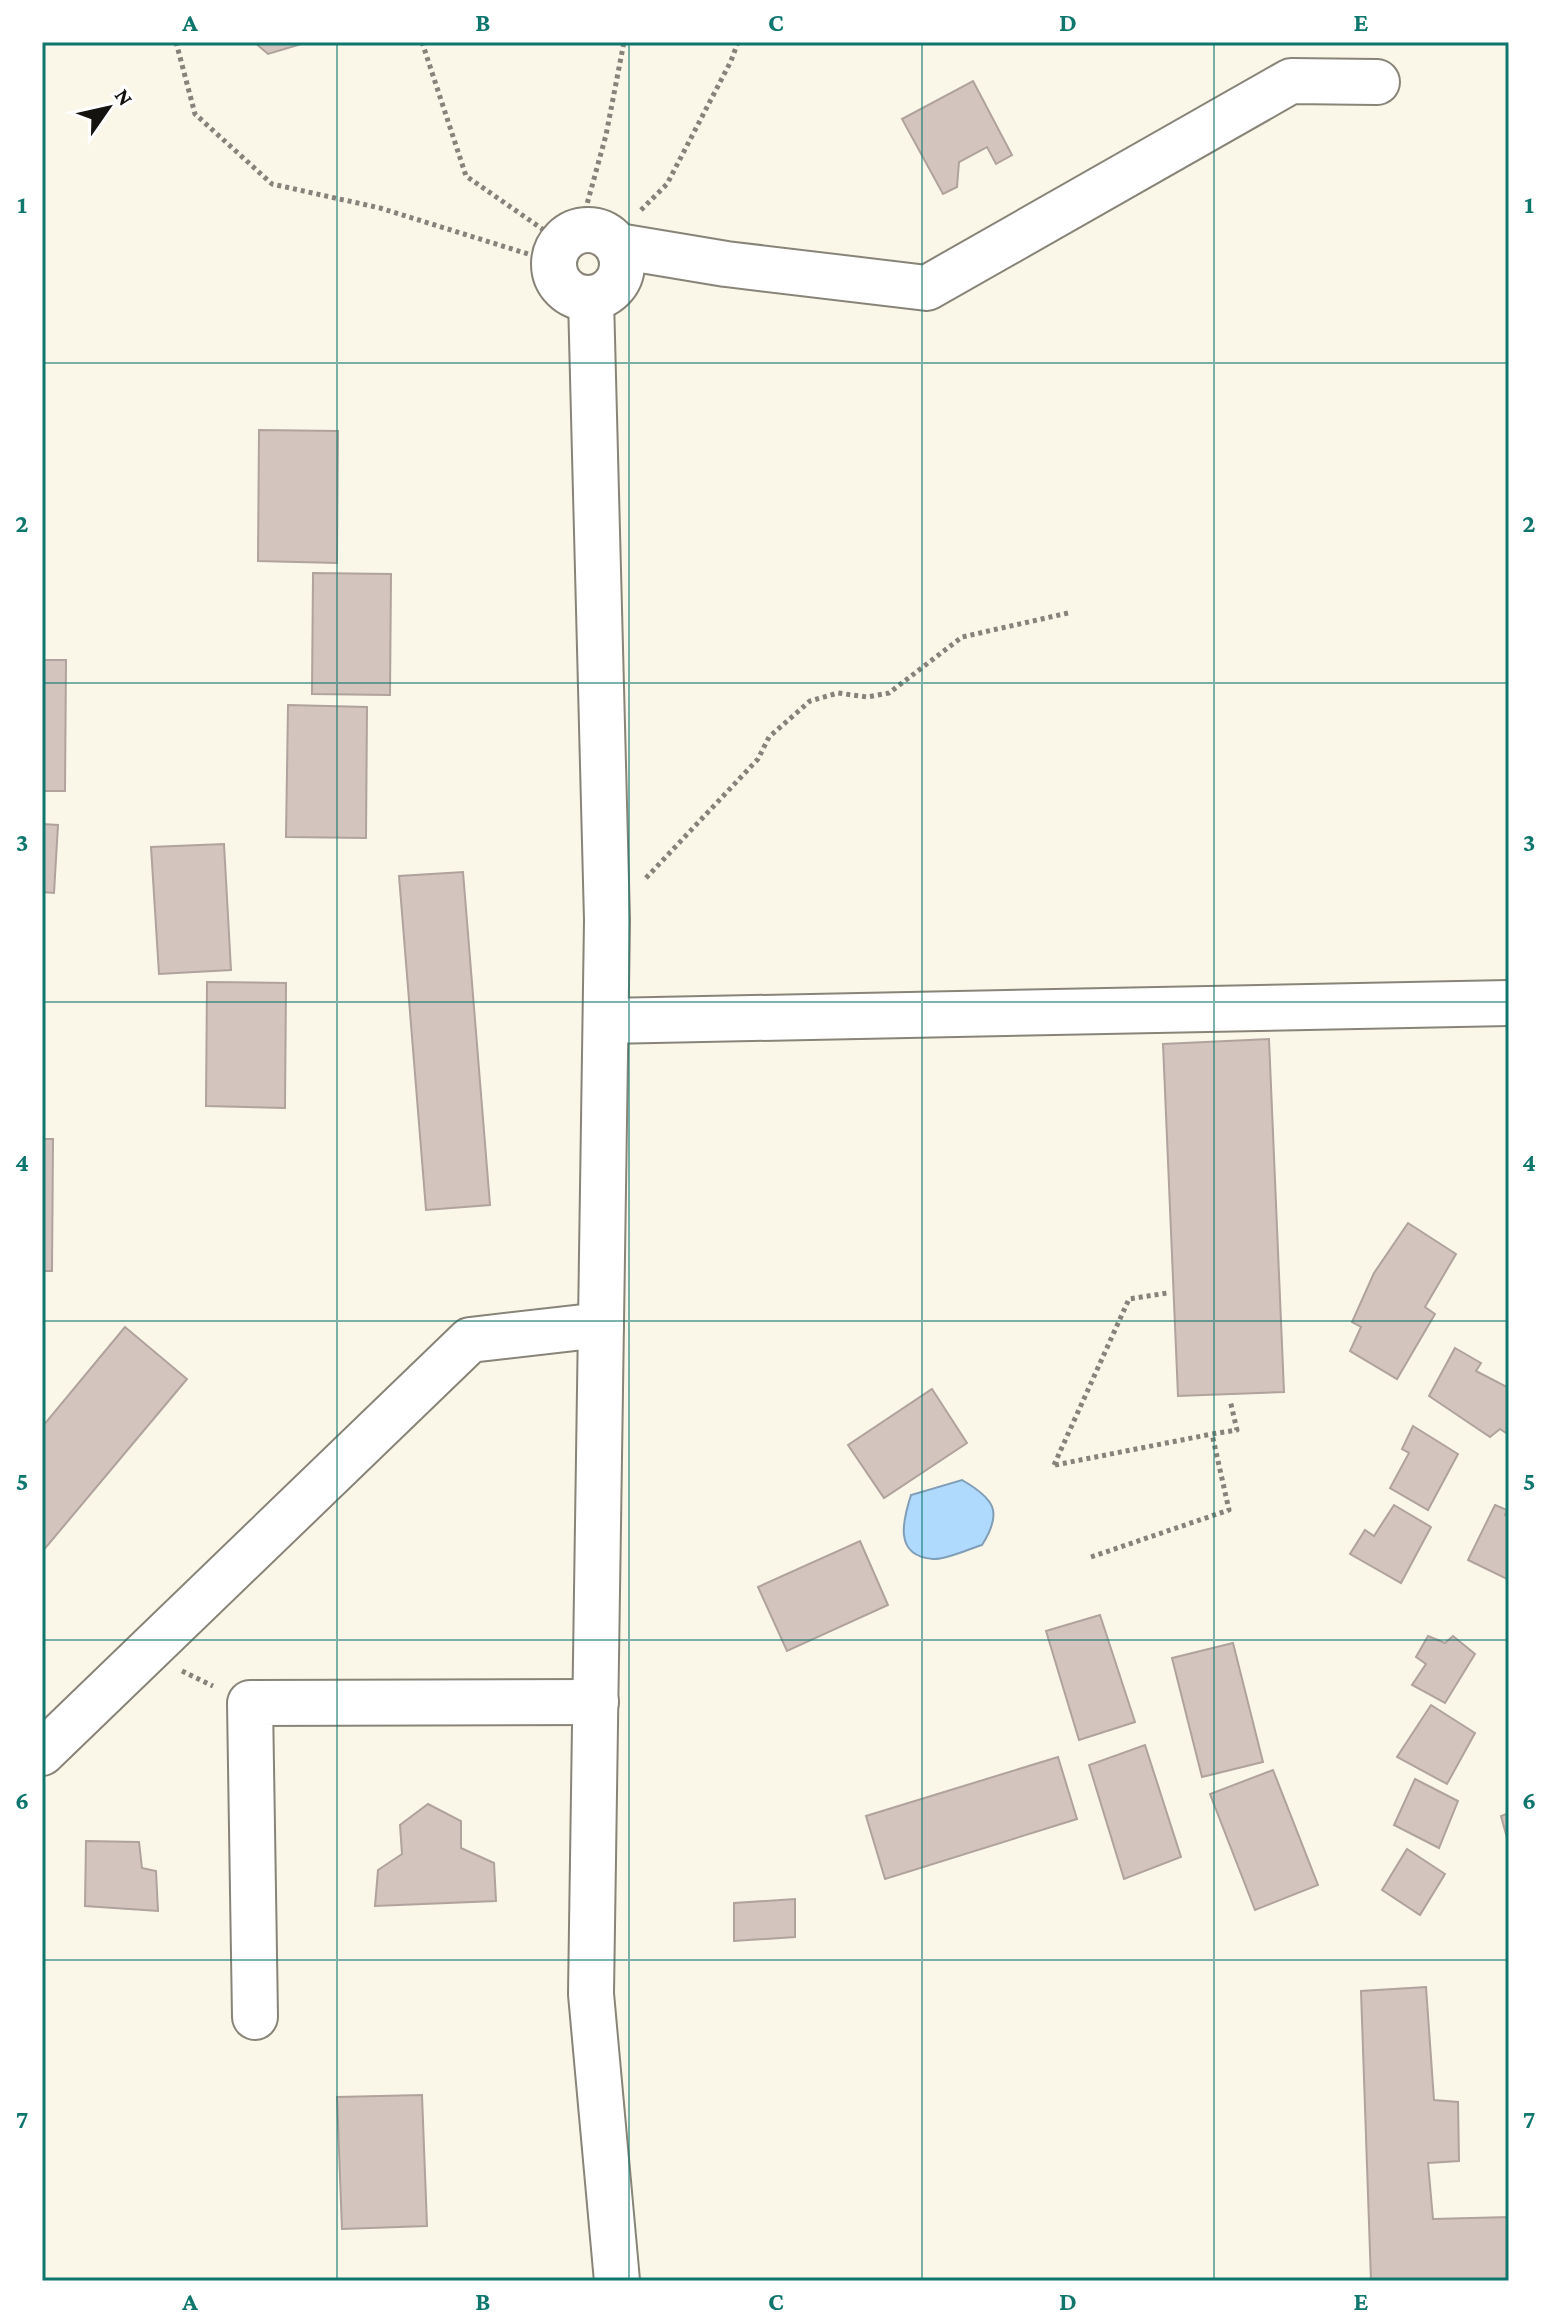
<svg xmlns="http://www.w3.org/2000/svg" width="1551" height="2323" viewBox="0 0 1551 2323" font-family="'Crimson Pro',serif">
<rect width="100%" height="100%" fill="#faf7e9"/>
<!-- water -->
<path fill="#afdafd" stroke="#809eb6" stroke-width="2" d="M962,1480C995,1499 1003,1512 982,1545C968,1549 947,1560 933,1559C893,1556 903,1520 911,1495Z"/>
<!-- building -->
<g fill="#d3c4be" stroke="#b0a29c" stroke-width="2">
<polygon points="254,42 308,42 268,54"/>
<polygon points="973,81 1012,155 996,164 987,147 959,162 957,187 943,194 902,119"/>
<polygon points="259,430 338,431 337,563 258,561"/>
<polygon points="313,573 391,574 390,695 312,694"/>
<polygon points="42,660 66,660 65,791 42,791"/>
<polygon points="288,705 367,707 366,838 286,837"/>
<polygon points="42,824 58,825 54,893 42,892"/>
<polygon points="224,844 231,970 159,974 151,847"/>
<polygon points="463,872 490,1205 426,1210 399,876"/>
<polygon points="207,982 286,983 285,1108 206,1106"/>
<polygon points="1269,1039 1284,1392 1178,1396 1163,1044"/>
<polygon points="42,1139 53,1139 52,1271 42,1271"/>
<polygon points="1408,1223 1456,1254 1425,1307 1435,1314 1397,1379 1350,1351 1361,1327 1352,1322 1374,1273"/>
<polygon points="125,1327 187,1379 42,1552 42,1427"/>
<polygon points="1455,1348 1481,1363 1476,1371 1509,1388 1509,1435 1500,1429 1490,1437 1429,1396"/>
<polygon points="932,1389 967,1443 884,1498 848,1445"/>
<polygon points="1413,1426 1458,1454 1428,1510 1390,1488 1409,1453 1402,1449"/>
<polygon points="1394,1505 1431,1527 1401,1583 1350,1554 1365,1530 1374,1536"/>
<polygon points="1495,1505 1507,1510 1505,1515 1509,1516 1509,1580 1468,1560"/>
<polygon points="860,1541 888,1605 787,1651 758,1587"/>
<polygon points="1100,1615 1135,1722 1079,1740 1046,1631"/>
<polygon points="1428,1636 1445,1643 1453,1636 1475,1654 1445,1703 1412,1685 1426,1664 1416,1657"/>
<polygon points="1233,1643 1263,1762 1202,1777 1172,1658"/>
<polygon points="1431,1705 1475,1733 1447,1784 1397,1757"/>
<polygon points="1145,1745 1181,1857 1124,1879 1089,1765"/>
<polygon points="1058,1757 1077,1819 885,1879 866,1816"/>
<polygon points="1273,1770 1318,1885 1255,1910 1210,1794"/>
<polygon points="1415,1779 1458,1801 1439,1848 1394,1825"/>
<polygon points="428,1804 461,1821 461,1848 494,1863 496,1901 375,1906 378,1870 402,1854 400,1825"/>
<polygon points="1509,1813 1509,1845 1501,1816"/>
<polygon points="86,1841 139,1842 142,1868 156,1871 158,1911 85,1906"/>
<polygon points="1407,1849 1445,1874 1420,1915 1382,1890"/>
<polygon points="795,1899 795,1937 734,1941 734,1903"/>
<polygon points="1426,1987 1434,2100 1458,2102 1459,2161 1428,2163 1433,2219 1509,2217 1509,2281 1371,2281 1361,1991"/>
<polygon points="422,2095 427,2226 342,2229 337,2097"/>
</g>
<g fill="none" stroke-linecap="round" stroke-linejoin="round">
<!-- minor casing -->
<g stroke="#888478" stroke-width="48">
<g id="minor">
<circle cx="588" cy="264" r="34"/>
<polyline points="618,246 726,264 927,288 1291,81 1377,82"/>
<polyline points="591,299 607,920 591,1994 617,2281"/>
<polyline points="606,1021 1509,1003"/>
<polyline points="42,1753 470,1340 601,1325"/>
<polyline points="255,2017 250,1703 596,1702"/>
</g>
</g>
<!-- path -->
<g stroke="#85837a" stroke-width="5" stroke-dasharray="4 4" stroke-linecap="butt">
<polyline points="176,42 195,114 272,184 380,208 554,262"/>
<polyline points="422,42 466,176 561,242"/>
<polyline points="641,210 667,184 731,61 738,42"/>
<polyline points="581,226 606,135 624,42"/>
<polyline points="646,878 758,759 769,737 810,701 838,693 867,697 889,693 962,637 1068,613"/>
<polyline points="1054,1465 1129,1299 1167,1293"/>
<polyline points="1055,1465 1212,1434"/>
<polyline points="1091,1557 1229,1510 1212,1434 1237,1430 1230,1400"/>
<polyline points="182,1671 213,1686"/>
</g>
<!-- minor -->
<use href="#minor" stroke="#fff" stroke-width="44"/>
</g>
<!-- grid -->
<path fill="none" stroke="#0f766e" stroke-width="2" stroke-opacity="0.55" d="M337,42V2281M629,42V2281M922,42V2281M1214,42V2281M42,363H1509M42,683H1509M42,1002H1509M42,1321H1509M42,1640H1509M42,1960H1509"/>
<!-- border -->
<rect width="1551" height="2323" fill="none" stroke="#ffffff" stroke-width="88"/>
<!-- north arrow -->
<g transform="translate(108 108) rotate(56)" stroke="#ffffff" stroke-width="6" paint-order="stroke">
<path d="M0-6L14 30L0 20L-14 30Z" fill="#14130f"/>
<text y="-12" font-size="22" font-weight="bold" text-anchor="middle" fill="#14130f">N</text>
</g>
<rect x="44" y="44" width="1463" height="2235" fill="none" stroke="#0f766e" stroke-width="3"/>
<g font-size="26" text-anchor="middle" font-weight="bold" fill="#0f766e">
<text x="190" y="31">A</text>
<text x="483" y="31">B</text>
<text x="776" y="31">C</text>
<text x="1068" y="31">D</text>
<text x="1361" y="31">E</text>
<text x="22" y="213">1</text>
<text x="1529" y="213">1</text>
<text x="22" y="532">2</text>
<text x="1529" y="532">2</text>
<text x="22" y="851">3</text>
<text x="1529" y="851">3</text>
<text x="22" y="1171">4</text>
<text x="1529" y="1171">4</text>
<text x="22" y="1490">5</text>
<text x="1529" y="1490">5</text>
<text x="22" y="1809">6</text>
<text x="1529" y="1809">6</text>
<text x="22" y="2128">7</text>
<text x="1529" y="2128">7</text>
<text x="190" y="2310">A</text>
<text x="483" y="2310">B</text>
<text x="776" y="2310">C</text>
<text x="1068" y="2310">D</text>
<text x="1361" y="2310">E</text>
</g>
</svg>
